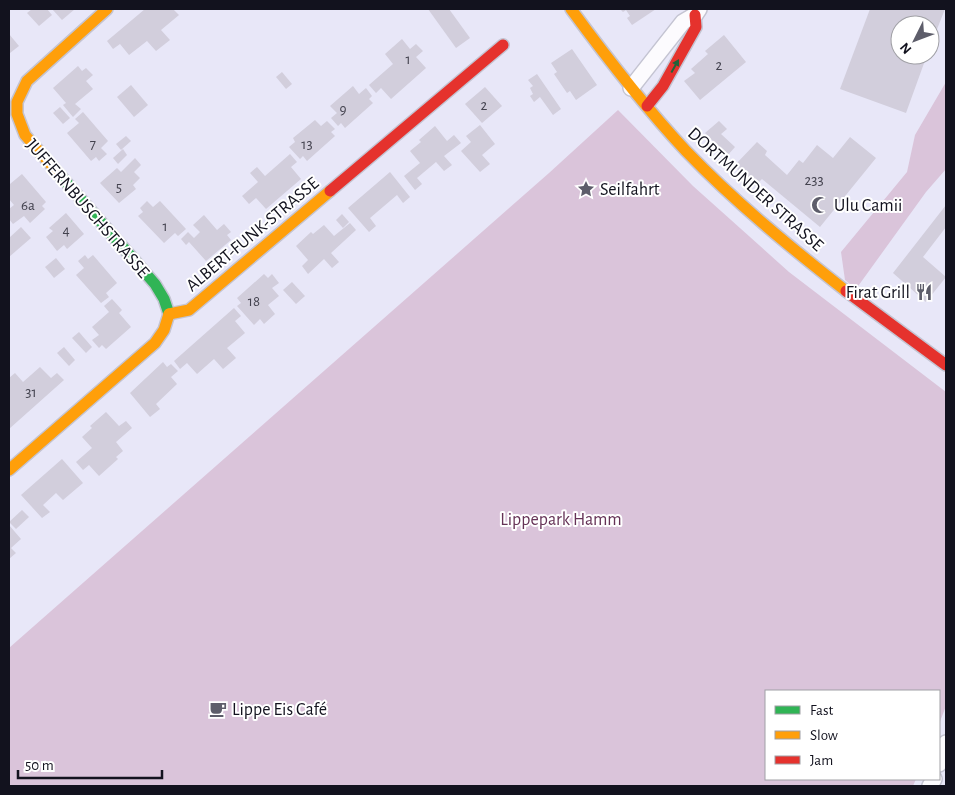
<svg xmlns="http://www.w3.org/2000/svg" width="955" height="795" viewBox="0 0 955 795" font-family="'Alegreya Sans',sans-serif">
<rect width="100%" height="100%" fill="#e8e7f8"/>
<!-- green -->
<g fill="#dac4da">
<polygon points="946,82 946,169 926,192 856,289 845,280 841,252 907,172 915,135"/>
<polygon points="618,110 693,186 789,272 946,392 946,706 939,724 939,691 766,691 766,779 916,779 913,786 9,786 9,648 549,173"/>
</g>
<!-- building -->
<g fill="#d2cedc">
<polygon points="32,9 47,9 52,15 39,26 27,13"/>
<polygon points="52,9 75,9 62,20"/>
<polygon points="145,9 173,9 179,15 161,30 170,40 156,51 147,41 129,55 120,44 113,49 107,41"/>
<polygon points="428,9 449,9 470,38 456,48"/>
<polygon points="620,9 656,9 632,25 627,18 630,16 626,10 623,12"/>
<polygon points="870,9 945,9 930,47 930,25 900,25 900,55 927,55 906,113 840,89"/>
<polygon points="9,34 19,46 10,53 9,51"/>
<polygon points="724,35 746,62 700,100 684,81 695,73 691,69 708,54 705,51"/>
<polygon points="402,39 410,49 416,44 423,51 416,57 426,68 391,99 381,88 376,93 369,85 393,64 385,54"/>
<polygon points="572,49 597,85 576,100 570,91 567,93 554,74 557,72 551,63"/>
<polygon points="78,66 82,71 86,68 93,75 86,81 93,89 75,104 81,109 73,117 63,105 66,103 53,88"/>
<polygon points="282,72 292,84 286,89 276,77"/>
<polygon points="537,74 561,109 553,115 540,97 534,102 530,96 533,94 530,88 533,86 528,80"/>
<polygon points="131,85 148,105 134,117 117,97"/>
<polygon points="353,86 359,94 366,88 372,96 369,99 373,103 345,128 341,123 338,126 331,118 337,113 330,106"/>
<polygon points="485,87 502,106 482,123 465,104"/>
<polygon points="60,107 70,118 63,124 53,113"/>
<polygon points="83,112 108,141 101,148 107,154 99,161 96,157 91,161 67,133 79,123 75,119"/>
<polygon points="315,120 321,126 327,121 335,129 331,132 335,136 307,161 303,156 300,159 289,147 295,142 293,138"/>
<polygon points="719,121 727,129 721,134 735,147 727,156 705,133"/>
<polygon points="480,125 495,144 482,155 490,164 480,172 461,151 471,142 466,136"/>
<polygon points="435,126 447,141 454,135 461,143 444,156 452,165 444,171 436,162 417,178 422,184 415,190 404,176 420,163 410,151 421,142 419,140"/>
<polygon points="126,136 131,141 121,150 116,144"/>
<polygon points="850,137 876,158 820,227 762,179 755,186 734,166 757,142 767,151 765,155 787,175 799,160 803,163 817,145 833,158"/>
<polygon points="123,149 127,155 118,164 113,158"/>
<polygon points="290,154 297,162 291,167 301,179 266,209 256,198 249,204 242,196 258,182 250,173 257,167 265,176"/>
<polygon points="135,158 141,165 134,172 140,178 133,185 136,189 119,203 100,183 117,168 121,172"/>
<polygon points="390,172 410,197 403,203 397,195 370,218 376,226 369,232 348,208"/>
<polygon points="22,174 46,202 42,206 45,209 30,223 24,216 13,224 9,219 9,209 14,205 9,199 9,183 10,184"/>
<polygon points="147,201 153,207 160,201 186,229 178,236 175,233 164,243 138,216 143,212 140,208"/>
<polygon points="946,205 946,227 923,257 946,277 926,302 893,273"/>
<polygon points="66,213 84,234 67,249 64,245 57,251 46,237 53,231 49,228"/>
<polygon points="342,214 349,222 343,228 336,220"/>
<polygon points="204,215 217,230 224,224 231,232 227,235 231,240 206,261 189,242 186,245 181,239 188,232 194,238 200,232 193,225"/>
<polygon points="350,223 356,230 331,253 339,262 332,268 324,259 308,274 302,266 308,260 296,246 311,232 313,234 324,225 334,236"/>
<polygon points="21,227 31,238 9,257 9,238"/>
<polygon points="85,255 88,259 93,255 117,283 106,293 109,297 101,303 76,275 84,268 78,261"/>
<polygon points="56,258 65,269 54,278 45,267"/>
<polygon points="264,274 268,278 272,274 279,283 272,288 279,296 268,305 275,314 264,324 260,319 254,325 237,306 241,303 237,298"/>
<polygon points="292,282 305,296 296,304 283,290"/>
<polygon points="112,299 122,310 119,313 131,327 106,349 102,345 99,348 92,340 99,335 92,327 109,312 104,306"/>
<polygon points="234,308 241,316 235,321 245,333 227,348 236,358 223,369 214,359 197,374 187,363 180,369 174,361"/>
<polygon points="79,332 92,347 86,353 72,338"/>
<polygon points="64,347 75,360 69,366 57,353"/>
<polygon points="163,362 167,367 171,364 178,371 171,377 177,384 156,404 160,409 150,417 130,393"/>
<polygon points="40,367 51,378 57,373 64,380 9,429 9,378 15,373 23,382"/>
<polygon points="106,412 119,426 126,421 132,428 116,442 123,451 116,457 118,459 99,476 89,465 83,470 76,462 92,448 82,437 92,428 90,426"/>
<polygon points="62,459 83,483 63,500 56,493 43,505 50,512 42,518 21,495"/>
<polygon points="22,510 29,517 16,529 9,522"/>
<polygon points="9,525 21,539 11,548 16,553 9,559"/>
</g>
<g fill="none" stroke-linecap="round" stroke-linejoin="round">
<!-- street casing -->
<g stroke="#c4c4d2" stroke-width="18">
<g id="street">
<polyline points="631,88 683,22 695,15 699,9"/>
<polyline points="939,764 946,743"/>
<polyline points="930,786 934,779"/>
</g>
</g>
<!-- fast casing -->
<g stroke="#c4c4d2" stroke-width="14">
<polyline id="fast" points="59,174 155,284 164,299 169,314"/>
</g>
<!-- slow casing -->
<g stroke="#c4c4d2" stroke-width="14">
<g id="slow">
<path d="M571,9C607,58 644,106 686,151C735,202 790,247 846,291"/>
<polyline points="59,174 25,135 17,114 17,102 27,81 107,9"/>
<polyline points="169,314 189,310 330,191"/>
<polyline points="9,470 155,343 164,330 169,314"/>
</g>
</g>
<!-- jam casing -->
<g stroke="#c4c4d2" stroke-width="14">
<g id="jam">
<polyline points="647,106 663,86 696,27 695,15"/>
<polyline points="330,191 503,45"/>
<polyline points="846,291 946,365"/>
</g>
</g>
<!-- street -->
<use href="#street" stroke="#fcfbfe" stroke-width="15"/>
<!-- fast -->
<use href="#fast" stroke="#30b455" stroke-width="11"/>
<!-- slow -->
<use href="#slow" stroke="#ff9f0a" stroke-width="11"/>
<!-- jam -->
<use href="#jam" stroke="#e5322d" stroke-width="11"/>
</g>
<!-- one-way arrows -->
<defs><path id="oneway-solid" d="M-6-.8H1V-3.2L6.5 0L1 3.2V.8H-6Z" transform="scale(1.25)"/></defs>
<use fill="#21633a" href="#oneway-solid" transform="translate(675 66) rotate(-61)"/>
<!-- icons -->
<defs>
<g id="sight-bare" transform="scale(1.35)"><path d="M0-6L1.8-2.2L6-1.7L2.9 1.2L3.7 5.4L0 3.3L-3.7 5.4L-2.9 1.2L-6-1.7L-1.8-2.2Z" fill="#5d5d6a" stroke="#fff" stroke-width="2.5" paint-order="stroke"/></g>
<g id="mosque-bare" transform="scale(1.35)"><path d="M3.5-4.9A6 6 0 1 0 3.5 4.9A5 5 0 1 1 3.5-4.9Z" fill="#5d5d6a" stroke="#fff" stroke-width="2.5" paint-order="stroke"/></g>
<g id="restaurant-bare" transform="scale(1.35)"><path d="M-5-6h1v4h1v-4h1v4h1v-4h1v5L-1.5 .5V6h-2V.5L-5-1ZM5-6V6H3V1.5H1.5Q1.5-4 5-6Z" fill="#5d5d6a" stroke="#fff" stroke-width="2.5" paint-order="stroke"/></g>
<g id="cafe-bare" transform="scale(1.35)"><path d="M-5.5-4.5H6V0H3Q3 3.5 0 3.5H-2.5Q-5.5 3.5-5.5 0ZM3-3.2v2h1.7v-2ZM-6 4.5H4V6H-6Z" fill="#5d5d6a" stroke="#fff" stroke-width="2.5" paint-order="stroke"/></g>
</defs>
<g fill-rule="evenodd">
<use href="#sight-bare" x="586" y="189"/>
<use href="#mosque-bare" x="820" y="205"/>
<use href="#restaurant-bare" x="924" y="292"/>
<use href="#cafe-bare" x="218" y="709"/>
</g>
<g text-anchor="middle" stroke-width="4" stroke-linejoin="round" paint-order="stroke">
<!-- number labels -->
<g font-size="15" fill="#43424e">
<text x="408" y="64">1</text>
<text x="719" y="70">2</text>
<text x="484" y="110">2</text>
<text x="343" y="114">9</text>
<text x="93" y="149">7</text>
<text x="307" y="149">13</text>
<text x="814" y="185">233</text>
<text x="119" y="192">5</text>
<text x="28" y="210">6a</text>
<text x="165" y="231">1</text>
<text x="66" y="235">4</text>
<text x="254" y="306">18</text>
<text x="31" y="397">31</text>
</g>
<!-- poi labels -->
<g font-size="18" fill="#12121e" stroke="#fff" text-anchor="start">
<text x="600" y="195">Seilfahrt</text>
<text x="834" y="211">Ulu Camii</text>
<text x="910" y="298" text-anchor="end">Firat Grill</text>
<text x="232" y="715">Lippe Eis Café</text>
</g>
<!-- street labels -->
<g font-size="18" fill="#12121e" stroke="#fff">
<text transform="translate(756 189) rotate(42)" y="6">DORTMUNDER STRASSE</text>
<text transform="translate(88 208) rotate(49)" y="6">JUFFERNBUSCHSTRASSE</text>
<text transform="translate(252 234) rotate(-40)" y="6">ALBERT-FUNK-STRASSE</text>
</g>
<!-- park labels -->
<g font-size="18" fill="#653256" stroke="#fff">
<text x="561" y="525">Lippepark Hamm</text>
</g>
</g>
<!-- border -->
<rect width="955" height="795" fill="none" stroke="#12121e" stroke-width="20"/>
<!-- legend -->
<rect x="765" y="690" width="175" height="90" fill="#ffffff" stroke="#a0a0a5"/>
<rect x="775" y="706" width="25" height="8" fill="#30b455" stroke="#a0a0a5"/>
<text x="810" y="715" font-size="15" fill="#12121e">Fast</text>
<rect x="775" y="731" width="25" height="8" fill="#ff9f0a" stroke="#a0a0a5"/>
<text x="810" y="740" font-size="15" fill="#12121e">Slow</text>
<rect x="775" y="756" width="25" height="8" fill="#e5322d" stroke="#a0a0a5"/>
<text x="810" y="765" font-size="15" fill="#12121e">Jam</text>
<!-- north arrow -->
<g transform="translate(915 40) rotate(228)"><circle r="24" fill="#ffffff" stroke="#a0a0a5"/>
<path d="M0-4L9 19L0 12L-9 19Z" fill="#5d5d6a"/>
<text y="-8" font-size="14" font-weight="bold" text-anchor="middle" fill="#12121e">N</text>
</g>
<!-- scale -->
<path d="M18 770v8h144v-8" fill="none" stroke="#12121e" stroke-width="2.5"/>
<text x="25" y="770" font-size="15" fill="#12121e" stroke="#ffffff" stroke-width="4" paint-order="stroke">50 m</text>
</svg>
